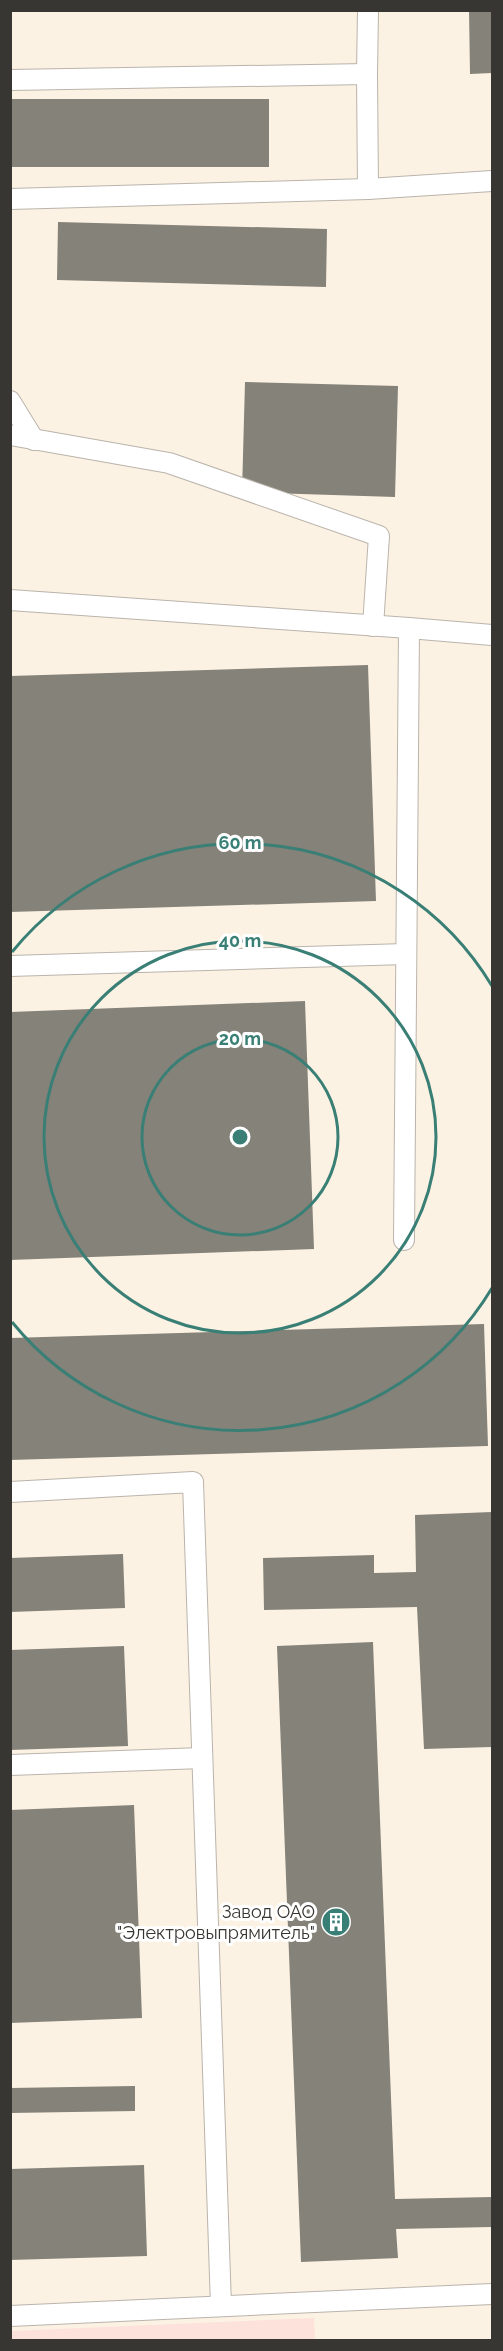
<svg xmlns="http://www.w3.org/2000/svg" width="503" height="2351" viewBox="0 0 503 2351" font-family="Raleway,sans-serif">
<rect width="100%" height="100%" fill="#fefbf6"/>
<!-- built -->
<rect fill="#fcf2e3" x="11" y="11" width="481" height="2329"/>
<!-- green -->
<polygon fill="#fde2db" points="314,2318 315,2340 11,2340 11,2331"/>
<!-- building -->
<g fill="#848279">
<polygon points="469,10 492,10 492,73 470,74"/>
<rect x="10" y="99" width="259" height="68"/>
<polygon points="58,222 327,229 326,287 57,280"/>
<polygon points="245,382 398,386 395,497 242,492"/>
<polygon points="368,665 376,901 10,912 10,676"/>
<polygon points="305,1001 314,1249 10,1260 10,1012"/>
<polygon points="484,1324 488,1446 10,1460 10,1338"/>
<polygon points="492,1512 492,1747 424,1749 417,1607 264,1610 263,1558 374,1555 374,1573 416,1572 415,1515"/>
<polygon points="123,1554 125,1608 10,1612 10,1558"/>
<polygon points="373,1642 395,2199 492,2197 492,2227 396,2229 398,2258 301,2262 277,1646"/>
<polygon points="124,1646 128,1746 10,1750 10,1650"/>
<polygon points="134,1805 142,2018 10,2023 10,1810"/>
<polygon points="135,2086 135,2111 10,2113 10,2088"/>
<polygon points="144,2165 147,2256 10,2260 10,2169"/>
</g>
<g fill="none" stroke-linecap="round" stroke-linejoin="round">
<!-- service casing -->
<g stroke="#bab4ac" stroke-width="22">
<g id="service">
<polyline points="367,74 368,10"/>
<polyline points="10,80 367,74 368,189"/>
<polyline points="10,199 368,189 492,181"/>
<polyline points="10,401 34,440"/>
<polyline points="10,435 169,463 379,536 373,626"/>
<polyline points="10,600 409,628 404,1240"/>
<polyline points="409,628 492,635"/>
<polyline points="10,966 406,954"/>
<polyline points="10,1492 193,1482 221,2306"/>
<polyline points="10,1765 202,1758"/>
<polyline points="10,2316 492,2294"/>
</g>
</g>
<!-- service -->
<use href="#service" stroke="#fff" stroke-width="20"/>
</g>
<!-- distance rings -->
<g fill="none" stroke="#397f75" stroke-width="3">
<circle cx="240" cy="1137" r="98"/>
<circle cx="240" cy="1137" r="196"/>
<path d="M492 1288A294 294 0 0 1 12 1322M12 952A294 294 0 0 1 492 986"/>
</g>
<!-- icons -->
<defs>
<g id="building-disc" transform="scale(1.5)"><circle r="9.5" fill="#397f75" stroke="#fff"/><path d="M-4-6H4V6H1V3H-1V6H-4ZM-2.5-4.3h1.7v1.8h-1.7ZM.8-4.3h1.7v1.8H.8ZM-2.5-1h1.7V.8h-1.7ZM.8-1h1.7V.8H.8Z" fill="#fff"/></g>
</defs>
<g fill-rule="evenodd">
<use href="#building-disc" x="336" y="1922"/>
</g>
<g text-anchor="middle" stroke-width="6" stroke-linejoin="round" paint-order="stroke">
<!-- poi labels -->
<g font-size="18" fill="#383633" stroke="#fff" text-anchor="end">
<text x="315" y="1918">Завод ОАО<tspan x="315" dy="21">"Электровыпрямитель"</tspan></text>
</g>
</g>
<circle cx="240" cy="1137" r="9" fill="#397f75" stroke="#fff" stroke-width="3"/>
<g font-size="18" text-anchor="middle" font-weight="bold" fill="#397f75" stroke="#fff" stroke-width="6" stroke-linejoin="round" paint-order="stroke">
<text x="240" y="849">60 m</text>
<text x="240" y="947">40 m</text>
<text x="240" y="1045">20 m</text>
</g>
<!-- border -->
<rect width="503" height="2351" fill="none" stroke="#383633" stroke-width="24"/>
</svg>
